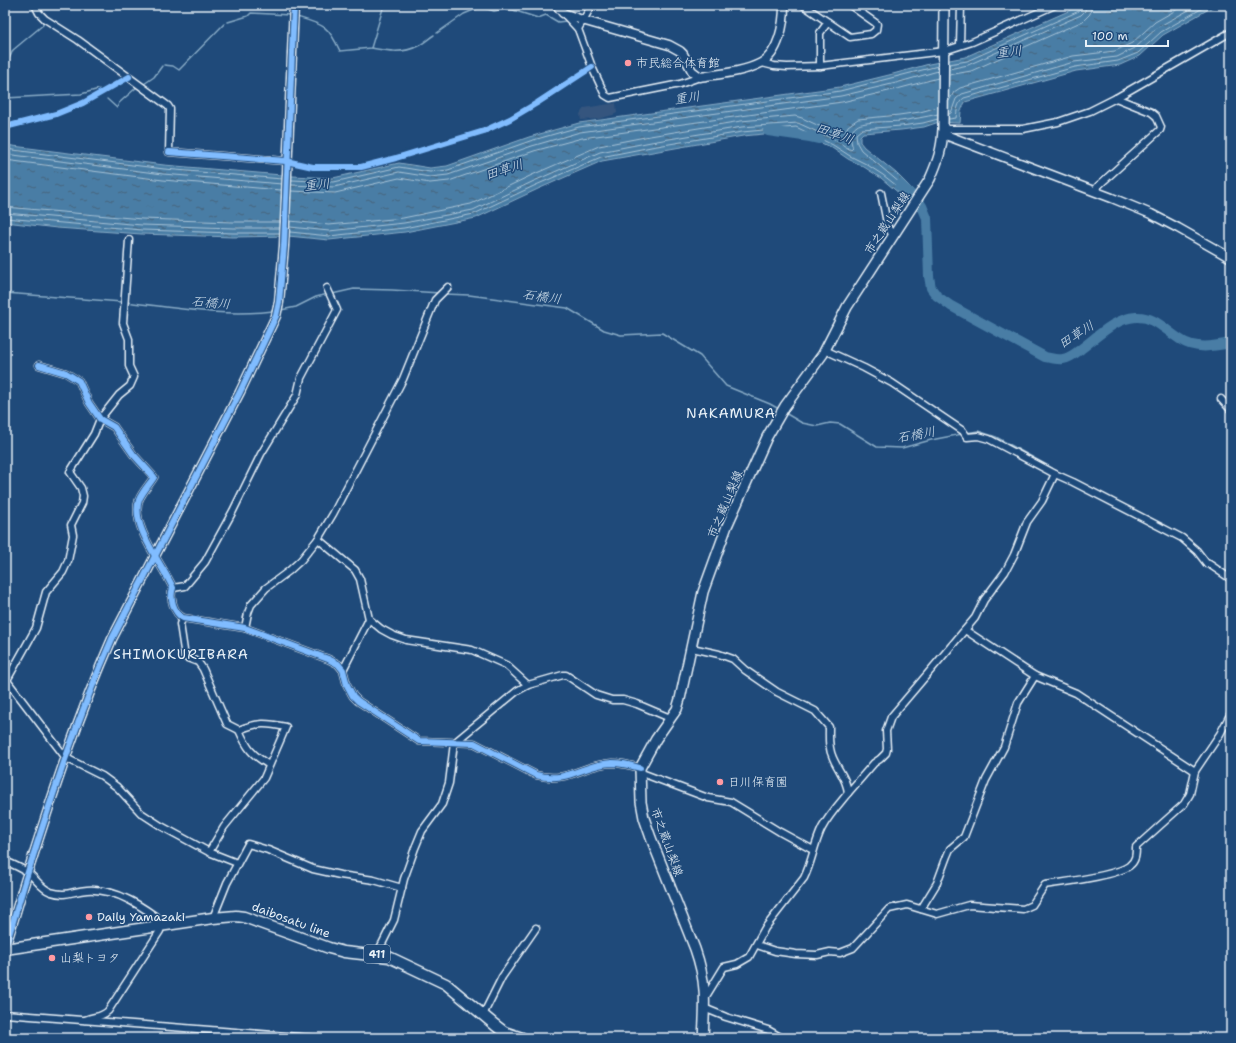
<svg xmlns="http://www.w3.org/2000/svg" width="1236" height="1043" viewBox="0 0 1236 1043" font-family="'Shantell Sans','Klee One',sans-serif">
<defs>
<pattern id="water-ripples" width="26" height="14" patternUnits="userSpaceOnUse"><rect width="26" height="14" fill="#487da5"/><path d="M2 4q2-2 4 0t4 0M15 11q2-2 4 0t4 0" fill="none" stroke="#47657c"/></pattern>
</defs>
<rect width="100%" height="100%" fill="#1f4a7a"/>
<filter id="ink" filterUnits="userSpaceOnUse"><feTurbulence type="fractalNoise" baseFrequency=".025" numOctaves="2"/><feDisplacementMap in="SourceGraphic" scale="8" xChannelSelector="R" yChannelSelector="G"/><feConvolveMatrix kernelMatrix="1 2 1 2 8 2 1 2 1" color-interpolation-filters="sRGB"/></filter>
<g filter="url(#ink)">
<!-- built -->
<polygon fill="#34557e" points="616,103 617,113 613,115 598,119 581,120 580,114 584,108"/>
<!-- water -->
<polygon fill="url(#water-ripples)" stroke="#88abc6" points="1082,5 1216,5 1163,35 1140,56 1120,65 1076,71 965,102 961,111 960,123 939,122 924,127 901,130 863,133 860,136 860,142 864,147 896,173 913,190 907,200 881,178 864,167 848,159 832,148 796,131 743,136 602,161 538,189 476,218 405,232 329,240 288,236 233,237 141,234 57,228 5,222 5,145 164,165 293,176 333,178 399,163 430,168 447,166 529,137 579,123 840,87 893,74 929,64 965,57"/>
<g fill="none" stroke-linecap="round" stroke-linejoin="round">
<!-- shore -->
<g stroke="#a8c3d7" stroke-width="1">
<polyline points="949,64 967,61 1079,11 1081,8 1081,5"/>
<polyline points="949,69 968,65 1081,15 1085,11 1086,5"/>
<polyline points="949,75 971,71 1083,21 1090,14 1092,5"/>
<polyline points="949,101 954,92 960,88 1073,56 1115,51 1132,43 1155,22 1185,5"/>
<polyline points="949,114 951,113 956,99 962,94 1074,62 1117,57 1135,48 1158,27 1198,5"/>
<path d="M949,119L956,118C957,111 957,103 964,98L1075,67L1118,61L1138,53L1161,32L1208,5"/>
<polyline points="5,149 164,169 282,179"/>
<polyline points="5,154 163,174 282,184"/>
<polyline points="5,160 163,180 281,190"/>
<polyline points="292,180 334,182 399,167 430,172 448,170 530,141 579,127 840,91 938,66"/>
<polyline points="292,185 334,187 399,172 430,177 448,175 532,146 580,132 841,96 896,83 938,71"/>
<polyline points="291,191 335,193 399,178 430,183 449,181 534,151 582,138 842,102 897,89 938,78"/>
<polyline points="5,207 142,219 233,222 280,222"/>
<polyline points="5,213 142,225 233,228 280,228"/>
<polyline points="5,218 142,230 233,233 280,233"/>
<polyline points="290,221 329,225 403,218 471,204 532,175 599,146 650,136 741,121 795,116 802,118 843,137 848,126 858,119 899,115 920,112 938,107"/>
<path d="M290,227L329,231L404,223L473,210L534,181L600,152L651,142L742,127L798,123L835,140L851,150L853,148C850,140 849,131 857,126C863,121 892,122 901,121C913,119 925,117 938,114"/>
<polyline points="290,232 329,236 404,228 474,214 536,185 601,157 651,147 742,132 796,127 833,145 850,156 866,164 883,175 906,193 908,191 907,189 861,150 857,143 856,134 862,129 901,126 923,123 938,119"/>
</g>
<!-- stream -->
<g stroke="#88abc6" stroke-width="1.5">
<polyline points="39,5 43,13"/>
<path d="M297,17C324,25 328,25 340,51L371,48L384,5"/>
<polyline points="228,22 248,16 251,13 290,15"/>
<polyline points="437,33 464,14 481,7 494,11 505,9 513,10 538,18 546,15 558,22 566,21"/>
<path d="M371,48C387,51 403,54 418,46C424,43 429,38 434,35"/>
<polyline points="164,65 173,66 179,70 224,24"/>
<polyline points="5,68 13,50 43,25 43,21"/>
<polyline points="144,84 154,77 162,66"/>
<polyline points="5,98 81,94 99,89 102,91"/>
<polyline points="107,99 117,108 119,103 137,87"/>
<polyline points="5,293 122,302"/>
<polyline points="332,294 354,289 392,290 440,293"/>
<polyline points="445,294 469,295 567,308 604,330 621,335 662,333 700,356 726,386 770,404 779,409"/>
<path d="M126,302C174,308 225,317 273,311"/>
<polyline points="281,310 296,307 316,297 328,294"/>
<polyline points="785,413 802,423 817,426 830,423 840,424 877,447 902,448 931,440 962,434"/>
<polyline points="966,433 978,431 996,437 1052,468"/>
</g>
<!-- river -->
<g stroke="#487da5" stroke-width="10">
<polyline points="768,131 810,137 819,139"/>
<path d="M900,185L918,200L922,206L927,218L929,276L931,288L937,296L951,306L1045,357C1051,358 1056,360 1063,359C1070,358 1076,353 1081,349C1097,337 1115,318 1136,317C1155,316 1166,331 1181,340C1195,350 1215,346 1231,343"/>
</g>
<!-- minor casing -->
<g stroke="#e8f1f8" stroke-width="9">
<g id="minor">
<polyline points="35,5 39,13 45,19 78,40 168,106 170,109 169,152 286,161"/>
<polyline points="803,5 850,37 871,34 876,30 877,24 850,5"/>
<polyline points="564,14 578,29 592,67 605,95 610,98 680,84 700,77"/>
<polyline points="578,29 592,5"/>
<polyline points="960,45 961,5"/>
<polyline points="762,63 774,66 787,67 820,66 944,51 972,42 1055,5"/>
<polyline points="820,66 820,33 828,22"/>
<polyline points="943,129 1023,129 1058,122 1090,111 1116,98 1231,32"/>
<polyline points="1094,191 1098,186 1160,130 1161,127 1156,116 1151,112 1116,98"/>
<polyline points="881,193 888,228 893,235"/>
<polyline points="825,350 864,368 892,383 963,431 967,437 978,436 989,439 1055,474 1073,482 1182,538 1197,551 1207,564"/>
<path d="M39,365L66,373L79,381L89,403L100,419L114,427L133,454L154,477C150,484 142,492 139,500C130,526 163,565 173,588C169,598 174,613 183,618L245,628L328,659L338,664L343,670L347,685L353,696L358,701L419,741L474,743L536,775C568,784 583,764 612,763C621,763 630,765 640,768"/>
<polyline points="1221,399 1231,410"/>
<polyline points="318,539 355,570 360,579 369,619 381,629 392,635 406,640 472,650 506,665 528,685"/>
<polyline points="1209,564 1231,579"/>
<polyline points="173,588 185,586 205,562 233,511 261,454 297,395 301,378 337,310 327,288"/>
<path d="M183,618L180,624L185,657L198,662L203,669L227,724L239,730C258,722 267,723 286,727L264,778L224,827L209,852"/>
<polyline points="245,628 248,613 251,605 266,588 289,571 301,560 318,539 333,514 403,379 435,300 448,287"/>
<polyline points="965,630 1035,676 1076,693 1195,771 1220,734 1231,713"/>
<path d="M692,648L719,654L733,659L745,670L777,692L815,711L829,727C829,737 828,748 833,758C838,770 847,779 848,793C839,804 829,815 822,828C814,844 812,862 804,878L765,928L749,957L737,964L724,967L705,998"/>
<polyline points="343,670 369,619"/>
<polyline points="5,678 66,758 102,776 117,787 141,813 161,826 209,852 237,863"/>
<polyline points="7,680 36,628 46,592 63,572 68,561 73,535 71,525 82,503 83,496 81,488 70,472 94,434 100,419 119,395 130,386 134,377 129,366 129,339 123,323 129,240"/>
<path d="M239,730C247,748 251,754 269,765"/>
<polyline points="639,772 708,798 731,802 780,832 813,850"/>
<polyline points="848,793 874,763 880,759 886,753 887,749 886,731 891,717 975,618 984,600 1005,572 1014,555 1027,522 1042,501 1055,474"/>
<path d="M5,861C12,864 21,868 27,872C36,878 40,888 51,892C67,897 72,891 87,890C117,888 145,908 167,925"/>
<polyline points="921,909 937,883 947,856 950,849 964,837 986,780 1004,747 1018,703 1035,676"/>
<polyline points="213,918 227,883 248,844 268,850 313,869 340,875 374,880 402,888"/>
<path d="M757,945L775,951L796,954L817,955L830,952L840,953L853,948L889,909L907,905L937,914L969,905L1023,909L1032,905L1045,885C1064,882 1116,876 1129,866C1136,861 1136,854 1136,847L1184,804L1190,794L1195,771"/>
<polyline points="377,954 394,920 404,879 415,848 422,831 442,804 449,783 454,743 517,691 528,685 563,675 566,675 596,695 612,700 623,700 637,704 670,718"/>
<polyline points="704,1008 726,1017 768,1030 782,1038"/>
<polyline points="5,1014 311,1038"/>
<polyline points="483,1015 502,977 536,928"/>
<path d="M85,1020C95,1015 99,1019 108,1011L160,931L161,926"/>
</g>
</g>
<!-- tertiary casing -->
<g stroke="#e8f1f8" stroke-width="11">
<g id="tertiary">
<path d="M557,5L563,13L582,20L669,45L680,51L683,54L692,71L700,77C719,74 744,72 761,63C779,53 784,24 784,5"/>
<polyline points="943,134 1112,198 1151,214 1178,228 1231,258"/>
<path d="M5,948C13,923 20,897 28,872C53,793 79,714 112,639L240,392L276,316L279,302L284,246L294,5"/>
</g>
</g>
<!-- secondary casing -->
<g stroke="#e8f1f8" stroke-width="12">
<path id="secondary" d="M703,1038C705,1003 707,983 695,949L651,838L644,818L641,802L640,768L656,739L677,709L680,699L703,592L727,526L767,437L785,406L823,354L847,307L930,179C938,161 942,149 943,129L944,5"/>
</g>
<!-- trunk casing -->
<g stroke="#e8f1f8" stroke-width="13">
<polyline id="trunk" points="5,949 213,918 236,916 244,917 329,948 344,952 389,957 446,984 495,1025 504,1032 522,1038"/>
</g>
<!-- minor -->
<use href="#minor" stroke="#1f4a7a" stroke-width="6"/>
<!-- tertiary -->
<use href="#tertiary" stroke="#1f4a7a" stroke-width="8"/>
<!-- secondary -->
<use href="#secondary" stroke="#1f4a7a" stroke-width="9"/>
<!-- trunk -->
<use href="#trunk" stroke="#1f4a7a" stroke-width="10"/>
<!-- cycleway casing -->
<g stroke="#1f4a7a" stroke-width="8">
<g id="cycleway">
<polyline points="5,127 56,114 83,103 129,77"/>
<polyline points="169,152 286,161 313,167 361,167 396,158 484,131 510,119 537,103 592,67"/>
<path d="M39,365L66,373L79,381L89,403L100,419L114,427L133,454L154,477C150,484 142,492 139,500C130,526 163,565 173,588C169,598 174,613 183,618L245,628L328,659L338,664L343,670L347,685L353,696L358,701L419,741L474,743L536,775C568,784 583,764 612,763C621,763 630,765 640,768"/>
<path d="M5,948C13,923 20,897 28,872C53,793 79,714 112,639L240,392L276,316L279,302L284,246L294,5"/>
</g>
</g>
<!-- cycleway -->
<use href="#cycleway" stroke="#80bcff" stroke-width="6"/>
</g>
</g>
<!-- markers -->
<g fill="#ff9aa2" stroke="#1f4a7a" stroke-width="1.5">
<circle cx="628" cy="63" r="4"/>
<circle cx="720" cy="782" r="4"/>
<circle cx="89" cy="917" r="4"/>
<circle cx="52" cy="958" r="4"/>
</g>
<g text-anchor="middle" stroke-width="3" stroke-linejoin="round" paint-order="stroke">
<!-- shield labels -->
<rect fill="#1f4a7a" stroke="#acbfd2" stroke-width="1" x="364" y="945" width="26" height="18" rx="3"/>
<g font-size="11" font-weight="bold" fill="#e8f1f8">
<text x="377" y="958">411</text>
</g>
<!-- poi labels -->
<g font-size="12" fill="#e8f1f8" stroke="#1f4a7a" text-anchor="start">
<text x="636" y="67">市民総合体育館</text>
<text x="728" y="786">日川保育園</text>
<text x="97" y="921">Daily Yamazaki</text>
<text x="60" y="962">山梨トヨタ</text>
</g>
<!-- street labels -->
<g font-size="12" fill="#e8f1f8" stroke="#1f4a7a">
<text transform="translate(887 223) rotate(-57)" y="4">市之蔵山梨線</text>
<text transform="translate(725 504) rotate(-67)" y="4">市之蔵山梨線</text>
<text transform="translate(667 842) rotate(70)" y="4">市之蔵山梨線</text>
<text transform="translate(291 920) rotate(20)" y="4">daibosatu line</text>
</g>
<!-- water labels -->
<g font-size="13" font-style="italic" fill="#d0e0ec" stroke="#1f4a7a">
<text transform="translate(1009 51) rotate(-6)" y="5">重川</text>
<text transform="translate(687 97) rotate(-8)" y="5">重川</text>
<text transform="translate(835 133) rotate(20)" y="5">田草川</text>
<text transform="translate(504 169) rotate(-18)" y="5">田草川</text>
<text transform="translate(317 184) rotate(-6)" y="5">重川</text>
<text transform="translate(542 296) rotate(8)" y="5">石橋川</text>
<text transform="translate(211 302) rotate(5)" y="5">石橋川</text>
<text transform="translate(1076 334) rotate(-33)" y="5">田草川</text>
<text transform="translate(916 434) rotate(-10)" y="5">石橋川</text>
</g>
<!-- quarter labels -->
<g font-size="14" letter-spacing="1" fill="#e8f1f8" stroke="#1f4a7a">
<text x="731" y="418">NAKAMURA</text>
<text x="181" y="659">SHIMOKURIBARA</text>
</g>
</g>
<!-- margin -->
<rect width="1236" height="1043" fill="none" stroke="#1f4a7a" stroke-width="20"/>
<rect x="10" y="10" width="1216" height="1023" fill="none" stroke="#e8f1f8" stroke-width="1.5" filter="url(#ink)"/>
<!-- scale -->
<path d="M1086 40v6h82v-6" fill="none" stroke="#e8f1f8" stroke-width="2"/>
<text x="1092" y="40" font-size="12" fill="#e8f1f8" stroke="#1f4a7a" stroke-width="3" paint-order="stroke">100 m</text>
</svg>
